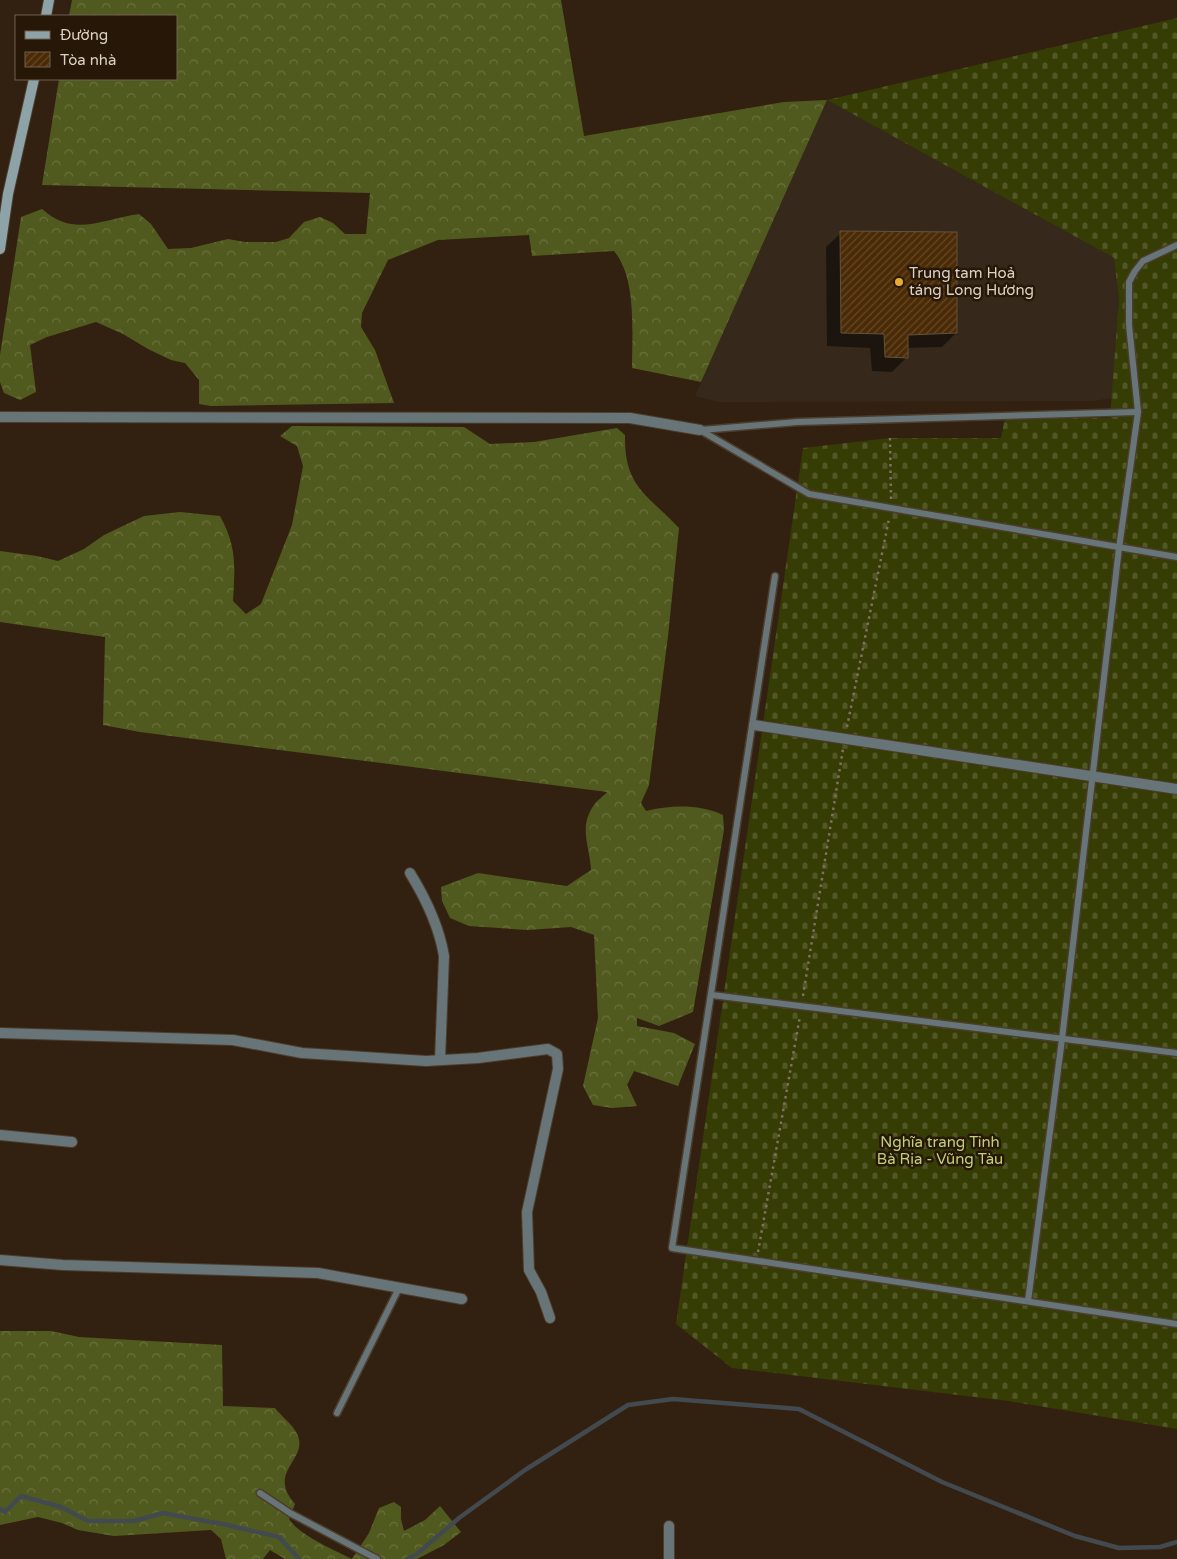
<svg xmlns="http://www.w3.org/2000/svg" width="1177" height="1559" viewBox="0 0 1177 1559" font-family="'Varela Round',sans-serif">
<defs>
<pattern id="forest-crowns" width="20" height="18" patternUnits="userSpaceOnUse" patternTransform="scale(1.25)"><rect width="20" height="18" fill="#515a1e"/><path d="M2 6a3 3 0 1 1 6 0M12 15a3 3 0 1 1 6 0" fill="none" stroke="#6a713d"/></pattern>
<pattern id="cemetery-stones" width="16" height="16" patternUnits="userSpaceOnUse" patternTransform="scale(1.25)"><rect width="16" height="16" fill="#353c04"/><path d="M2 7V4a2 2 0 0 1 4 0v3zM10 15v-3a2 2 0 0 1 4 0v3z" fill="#525727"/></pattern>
<pattern id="building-hatch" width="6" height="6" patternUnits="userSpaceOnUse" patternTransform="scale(1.25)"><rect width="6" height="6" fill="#4b2b06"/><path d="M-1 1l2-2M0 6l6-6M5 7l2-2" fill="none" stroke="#644929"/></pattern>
</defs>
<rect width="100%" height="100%" fill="#322110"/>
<!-- commercial -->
<polygon fill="#36291c" points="827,100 1114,258 1119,299 1112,398 1093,401 718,402 695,396"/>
<!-- forest -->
<g fill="url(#forest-crowns)">
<path d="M72,0H561L584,136L784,102L827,100L701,382L632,368C632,334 637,278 614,251L532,256L529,235L438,240L388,260L362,313L361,327L375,350L394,403L211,406L199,404V380L185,363L171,360L148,349L123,334L96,322L47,337L30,345L36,392L20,400L4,393L0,382V355L21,217L42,209C74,238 102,219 139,214L151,224L168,249L191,248L228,239L245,242H276L289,238L304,222L320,217L333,223L345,234H366L370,193L42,185L59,79H176V16H69Z"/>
<path d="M292,426L464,427L490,444L534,442L617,428L625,435C624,487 647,494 679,528L668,636L649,785L641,803L646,811C672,805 698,804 723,815L724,830L693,1012L659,1026L637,1018V1026L674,1033L695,1044L678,1086L634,1071L627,1085L637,1106L612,1108L593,1105L583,1086L598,1018L594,935L571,927L528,930L469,926L450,918L442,901L441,887L478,873L567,886L591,870C590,847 578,827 594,805C597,800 604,796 607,792L140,732L103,725L105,637L0,622V551L37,556L58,561L84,549L104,535L144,516L180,512L220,516C237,547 235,566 233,601L246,614L261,604L292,525L303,466L297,446L280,436Z"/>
<path d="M0,1331H51L79,1337L222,1345L223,1406L275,1408C281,1416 291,1423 296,1432C312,1459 265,1470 295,1504L289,1519C299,1535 334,1550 352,1559H285L270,1550L263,1559H226L221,1539L211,1530L114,1536L78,1530L62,1523L38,1517L0,1525Z"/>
<polygon points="394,1502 401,1507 401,1519 404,1531 425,1520 440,1506 461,1532 444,1545 417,1559 352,1559 369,1533 379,1508"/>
</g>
<!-- cemetery -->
<polygon fill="url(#cemetery-stones)" points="1177,18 1177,1429 1008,1401 732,1368 676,1324 803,448 890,438 1001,438 1005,418 1110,418 1119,299 1114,258 827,100"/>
<!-- shadow -->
<polygon fill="#0007" points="841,233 956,333 942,347 906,348 906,358 892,372 872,371 870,348 827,346 826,247"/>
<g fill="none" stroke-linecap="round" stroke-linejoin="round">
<!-- stream -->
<g stroke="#434a4f" stroke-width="4.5">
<polyline points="0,1509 5,1512 21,1496 61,1507 88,1521 134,1521 163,1513 227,1525 279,1537 299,1559"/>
<polyline points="407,1559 417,1554 459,1518 525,1470 628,1405 673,1399 799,1409 942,1482 1075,1536 1119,1548 1160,1547 1177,1542"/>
</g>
</g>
<!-- building -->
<polygon fill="url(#building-hatch)" stroke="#65513f" points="840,231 957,232 957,333 908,335 908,358 885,357 884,334 841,333"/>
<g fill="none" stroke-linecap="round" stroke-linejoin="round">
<!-- lane casing -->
<g stroke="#4d3d2d" stroke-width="9">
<g id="lane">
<polyline points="700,430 809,494 1177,557"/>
<polyline points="701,430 797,422 1138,412"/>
<polyline points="775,576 672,1248 1177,1324"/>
<polyline points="712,995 1177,1053"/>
<polyline points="1028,1301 1062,1039 1119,548 1138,412 1129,325 1129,282 1135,271 1143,261 1177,245"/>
<polyline points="337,1413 399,1288"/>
<polyline points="260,1493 290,1513 377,1559"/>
</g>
</g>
<!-- street casing -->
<g stroke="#4d3d2d" stroke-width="12">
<g id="street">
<polyline points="0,417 630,418 700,430"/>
<polyline points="754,725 1177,789"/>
<path d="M410,873C426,899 439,926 444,956L440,1060"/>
<polyline points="0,1033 233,1040 302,1053 426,1061 478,1058 548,1049 557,1054 558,1069 527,1212 529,1270 541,1292 550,1318"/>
<polyline points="0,1135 72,1142"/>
<polyline points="0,1260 63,1265 318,1273 462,1299"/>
<polyline points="669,1526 669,1559"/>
</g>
</g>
<!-- secondary casing -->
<g stroke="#4d3d2d" stroke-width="12">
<g id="secondary">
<polyline points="46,16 49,0"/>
<polyline points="0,249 8,194 34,79"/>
</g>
</g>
<!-- path -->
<g stroke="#7f7163" stroke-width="2.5" stroke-dasharray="2.5 4" stroke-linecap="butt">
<polyline points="890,438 891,499"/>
<polyline points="847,727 889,519"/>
<polyline points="803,996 843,749"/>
<polyline points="758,1252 800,1016"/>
</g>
<!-- lane -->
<use href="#lane" stroke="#677578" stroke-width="6"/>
<!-- street -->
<use href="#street" stroke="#677578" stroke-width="10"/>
<!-- secondary -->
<use href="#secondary" stroke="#8da3a8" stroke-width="10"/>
</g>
<!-- markers -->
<circle fill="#e8ab37" stroke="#271707" stroke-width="2" cx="899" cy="282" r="5"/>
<g text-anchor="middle" stroke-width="5" stroke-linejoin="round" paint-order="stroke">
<!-- poi labels -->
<g font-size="15" fill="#ddd1c7" stroke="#271707" text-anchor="start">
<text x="909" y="278">Trung tam Hoả<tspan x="909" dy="17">táng Long Hương</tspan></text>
</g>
<!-- park labels -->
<g font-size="15" fill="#c1d179" stroke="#271707">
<text x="940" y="1147">Nghĩa trang Tỉnh<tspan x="940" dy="17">Bà Rịa - Vũng Tàu</tspan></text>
</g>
</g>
<!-- legend -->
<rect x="15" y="15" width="162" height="65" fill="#271707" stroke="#706154"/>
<rect x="25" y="31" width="25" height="8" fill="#8da3a8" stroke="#706154"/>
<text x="60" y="40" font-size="15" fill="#ddd1c7">Đường</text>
<rect x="25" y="52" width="25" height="15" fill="url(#building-hatch)" stroke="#706154"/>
<text x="60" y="65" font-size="15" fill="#ddd1c7">Tòa nhà</text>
</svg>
